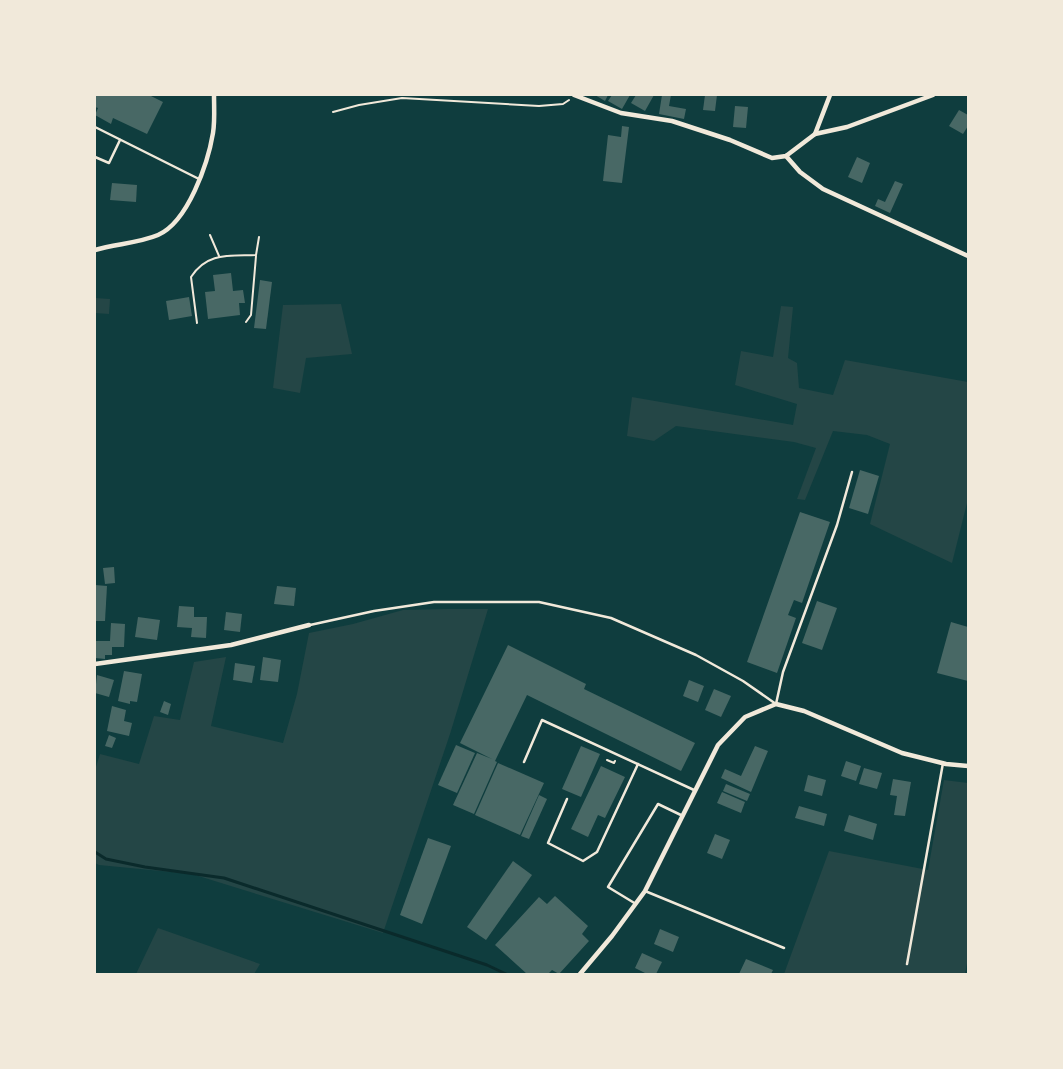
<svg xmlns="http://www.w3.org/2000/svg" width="1063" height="1069" viewBox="0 0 1063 1069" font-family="Bitter,serif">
<rect width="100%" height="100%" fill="#0f3d3e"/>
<!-- green -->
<g fill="#244646">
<polygon points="95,298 110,299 109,314 95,313"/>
<polygon points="341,304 352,354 306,358 300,393 273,388 283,305"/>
<polygon points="781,306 793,307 788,358 797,363 799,388 833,395 845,360 968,382 968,499 952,563 870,524 890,444 867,435 833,431 805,500 797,499 816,448 794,442 676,426 654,441 627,436 632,397 793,425 797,404 735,385 741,351 773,357"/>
<polygon points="447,609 488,609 450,734 383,933 192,874 99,865 95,863 95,770 100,754 139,764 154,716 180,720 194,662 226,657 211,726 283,743 297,694 309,633 353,624 403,610"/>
<polygon points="944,780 968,783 968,958 965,974 784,974 829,851 928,870"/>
<polygon points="158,928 260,964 254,974 136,974"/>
</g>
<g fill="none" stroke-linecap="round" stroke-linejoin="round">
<!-- stream -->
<polyline stroke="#0a2a2b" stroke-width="3" points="95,852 106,859 145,867 224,878 487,965 506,974"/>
</g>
<!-- building -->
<g fill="#486865">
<polygon points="95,95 149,95 163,102 147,134 113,118 111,124 95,115 98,108 95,107"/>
<polygon points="595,95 608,95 605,101"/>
<polygon points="612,95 630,95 622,109 608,101"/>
<polygon points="636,95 654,95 645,111 631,103"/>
<polygon points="662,95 671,95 669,106 686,109 684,119 659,114"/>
<polygon points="705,95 717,95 715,111 703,110"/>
<polygon points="735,106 748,107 746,128 733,127"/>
<polygon points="959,110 968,115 968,126 963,134 949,126"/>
<polygon points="622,126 629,127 622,183 603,181 608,135 621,137"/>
<polygon points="857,157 870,163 862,183 848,177"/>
<polygon points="895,181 903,184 890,213 875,206 878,199 885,202"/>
<polygon points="112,183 137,185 136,202 110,200"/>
<polygon points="231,273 233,291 243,290 245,303 239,303 240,315 208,319 205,292 215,291 213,275"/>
<polygon points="260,280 272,282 266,329 254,328"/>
<polygon points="189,297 192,316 169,320 166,301"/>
<polygon points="860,470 879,476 868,514 849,508"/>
<polygon points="800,512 830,522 802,603 794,600 788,615 796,618 777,673 747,662"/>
<polygon points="114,567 115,583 105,584 103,568"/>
<polygon points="95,585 107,586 105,621 95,621"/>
<polygon points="277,586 296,588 294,606 274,604"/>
<polygon points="817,601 837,608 822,650 802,643"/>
<polygon points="179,606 194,607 194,617 207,617 206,638 191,637 192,628 177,627"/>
<polygon points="226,612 242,614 240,632 224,630"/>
<polygon points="138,617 160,620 157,640 135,637"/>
<polygon points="951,622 968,627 968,681 937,673"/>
<polygon points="111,623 125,624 124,647 112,647 112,655 105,655 105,659 95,658 95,641 110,641"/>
<polygon points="508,645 586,684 584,689 695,743 681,771 527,695 495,761 497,762 474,814 453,805 477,753 492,759 460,743"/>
<polygon points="263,657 281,660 278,682 260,680"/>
<polygon points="235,663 255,666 252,683 233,680"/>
<polygon points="124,671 142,674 137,702 130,701 130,704 118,701"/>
<polygon points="97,675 114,680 109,697 95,693"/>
<polygon points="689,680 704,686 698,702 683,696"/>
<polygon points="714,689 731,696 721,717 705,710"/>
<polygon points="164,701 171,704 168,715 160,712"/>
<polygon points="112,706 126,710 124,721 132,723 129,736 107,731"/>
<polygon points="109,735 116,738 112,748 105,746"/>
<polygon points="456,745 475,753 457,793 438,785"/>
<polygon points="581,746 600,754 581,797 562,789"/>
<polygon points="755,746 768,751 751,792 721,778 725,769 741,776"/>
<polygon points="846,761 861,766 856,781 841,776"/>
<polygon points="498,763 544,783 520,835 475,815"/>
<polygon points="601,766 625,777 605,818 598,815 588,837 571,829"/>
<polygon points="864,768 882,773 877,789 859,784"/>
<polygon points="808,775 826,780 822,796 804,791"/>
<polygon points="893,779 911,782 905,816 894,815 897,796 890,795"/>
<polygon points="726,784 750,794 747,801 723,791"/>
<polygon points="722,792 745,802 741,813 717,803"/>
<polygon points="539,795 547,799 529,839 521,836"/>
<polygon points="799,806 827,814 824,826 795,818"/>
<polygon points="849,815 877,824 873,840 844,831"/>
<polygon points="715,834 730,840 722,859 707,853"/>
<polygon points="428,838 451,846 422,924 400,915"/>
<polygon points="513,861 532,875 486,940 467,927"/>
<polygon points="555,896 588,926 582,934 589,941 559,974 552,970 548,974 527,974 495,945 539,897 547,904"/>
<polygon points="660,929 679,937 673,952 654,944"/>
<polygon points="642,953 662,962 656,974 647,974 635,968"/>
<polygon points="746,959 773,970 771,974 739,974"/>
</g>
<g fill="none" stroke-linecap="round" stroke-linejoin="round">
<!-- path -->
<g stroke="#f1e9da" stroke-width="2">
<polyline points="333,112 359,105 402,98 539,106 563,104 569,100"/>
<polyline points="210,235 219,256"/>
<polyline points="246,322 251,315 256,256"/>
<path d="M197,323L191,277C207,252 229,256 256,255L259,237"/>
<polyline points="607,760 614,763 615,761"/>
</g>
<!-- service -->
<g stroke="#f1e9da" stroke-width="2.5">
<polyline points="95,127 199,179"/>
<polyline points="95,157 109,163 120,140"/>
<polyline points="310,625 374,611 434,602 539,602 611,618 696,655 743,681 776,704 783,672 837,525 852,472"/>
<polyline points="524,762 542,720 694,790"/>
<polyline points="567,799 548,843 583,861 597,852 638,764"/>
<polyline points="645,891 784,948"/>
<polyline points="636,904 608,887 658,804 683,816"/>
<polyline points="907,964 943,763"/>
</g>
<!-- minor -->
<g stroke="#f1e9da" stroke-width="4.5">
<polyline points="574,95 621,113 672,121 730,140 772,158 786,156 815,134 847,127 933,95"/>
<polyline points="815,134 830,95"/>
<polyline points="786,156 800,172 823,189 968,256"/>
<path d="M95,250C115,244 139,243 158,235C188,222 208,163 213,133C215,121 214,108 214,95"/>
<polyline points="95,664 231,645 309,625"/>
<polyline points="580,974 612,936 645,891 718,745 745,717 776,704 804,711 902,753 946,764 968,766"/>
</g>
</g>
<!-- border -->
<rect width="1063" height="1069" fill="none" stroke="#f1e9da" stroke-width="192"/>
</svg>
